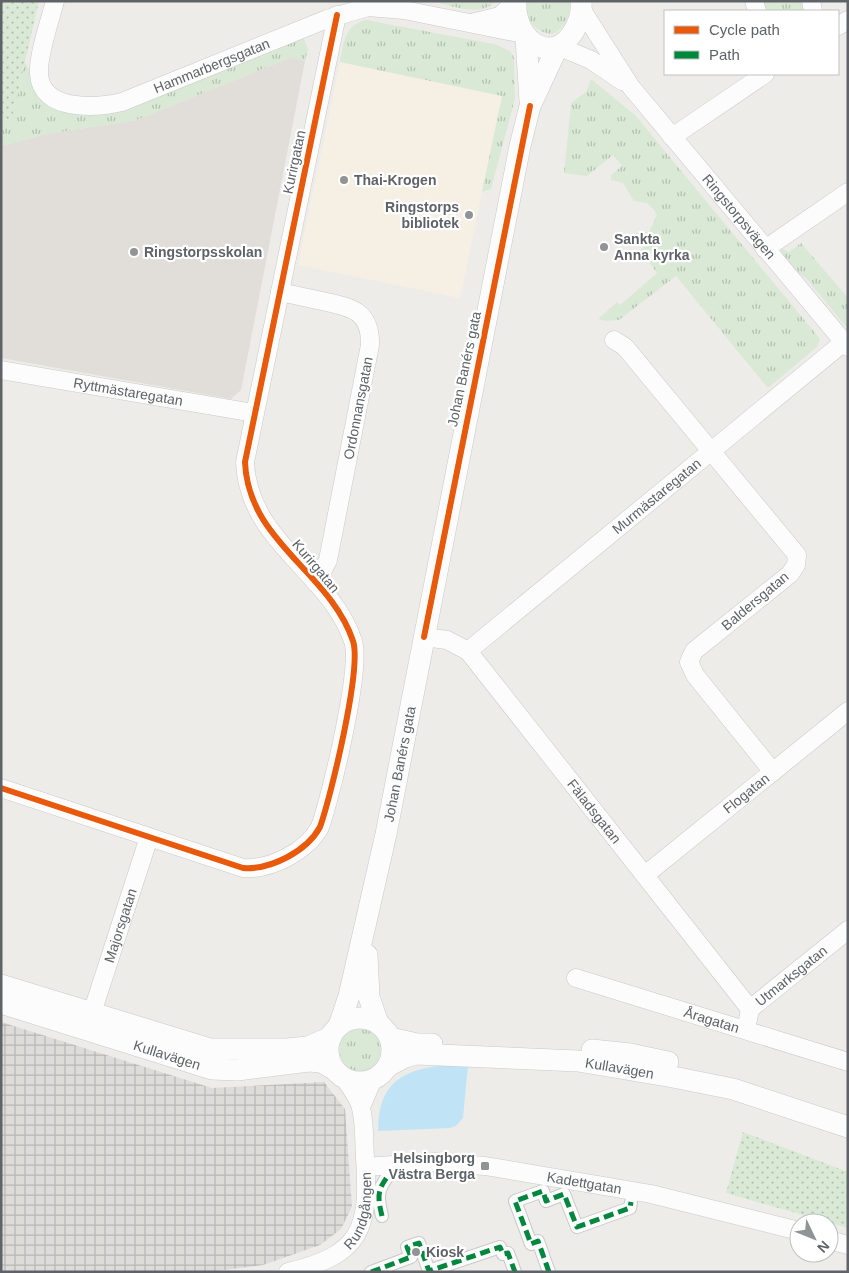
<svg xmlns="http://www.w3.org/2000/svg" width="849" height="1273" viewBox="0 0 849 1273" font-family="Helvetica,sans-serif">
<defs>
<pattern id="industrial-grid" width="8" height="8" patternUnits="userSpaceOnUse" patternTransform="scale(1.25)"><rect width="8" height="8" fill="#dedcd9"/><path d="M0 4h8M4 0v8" fill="none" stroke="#b7b6b4"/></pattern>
<pattern id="grass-tufts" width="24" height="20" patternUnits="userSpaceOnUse" patternTransform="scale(1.25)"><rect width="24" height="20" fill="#d9e9d5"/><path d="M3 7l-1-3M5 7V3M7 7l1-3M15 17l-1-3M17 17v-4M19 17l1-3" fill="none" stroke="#b3c0b1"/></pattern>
<pattern id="garden-dots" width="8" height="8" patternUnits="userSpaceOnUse" patternTransform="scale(1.25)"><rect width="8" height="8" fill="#d9e9d5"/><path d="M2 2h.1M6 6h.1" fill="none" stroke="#b3c0b1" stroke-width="1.8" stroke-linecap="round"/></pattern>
</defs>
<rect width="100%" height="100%" fill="#eeece9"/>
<!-- commercial -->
<polygon fill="#f6f0e4" points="340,62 502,96 460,298 298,265"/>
<!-- industrial -->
<polygon fill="url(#industrial-grid)" points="1,1022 212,1088 324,1082 345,1109 352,1207 341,1229 320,1245 263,1265 208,1272 1,1272"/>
<!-- education -->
<polygon fill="#e1ded9" points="292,57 305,61 241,390 231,399 1,358 1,146 46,134 136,120"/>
<!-- grass -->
<g fill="url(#grass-tufts)">
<path d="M441,1H496C481,17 457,7 439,3Z"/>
<path d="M527,1H570C571,16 565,27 553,34C535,33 524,19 527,1Z"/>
<polygon points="760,1 808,1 810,11 762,11"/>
<path d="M366,20L494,44L510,51L514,58L515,99L491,189L482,192L502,96L340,62C343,44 345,24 366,20Z"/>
<polygon points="295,36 304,39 308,49 305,61 292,57 136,120 46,134 1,146 1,121 12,118 25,62 39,88 76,109"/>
<polygon points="591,79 635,115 820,339 818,346 768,388 676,276 619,320 605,321 598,319 617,302 620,305 657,273 649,262 655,256 649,249 643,255 640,251 646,245 636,233 649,232 656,217 655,211 647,203 634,201 623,183 611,180 611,175 622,166 613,155 587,176 564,173 571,103 586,92"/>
<polygon points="801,243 848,298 848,329 806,278 791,268 781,254 781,248 789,252"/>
<circle cx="360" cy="1050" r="21"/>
</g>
<!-- garden -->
<g fill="url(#garden-dots)">
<polygon points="1,1 39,1 12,118 1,121"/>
<polygon points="743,1132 848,1172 848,1228 726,1193"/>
</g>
<!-- water -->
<path fill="#c0e4f6" d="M447,1065L468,1066L463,1118L456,1126L450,1128L378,1131C378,1082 403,1069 447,1065Z"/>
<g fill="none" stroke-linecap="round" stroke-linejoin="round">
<!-- pedestrian casing -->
<g stroke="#c8c9c9" stroke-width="14">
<g id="pedestrian">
<path d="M382,1216C378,1199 376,1191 388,1176"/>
<polyline points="371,1272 411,1257 407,1247 419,1243 429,1271 500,1247 503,1254 508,1253 515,1272"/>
<polyline points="549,1272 538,1241 531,1244 515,1201 543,1191 546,1201 564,1194 577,1227 630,1208 631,1202"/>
</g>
</g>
<!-- minor casing -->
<g stroke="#c8c9c9" stroke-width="19">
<g id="minor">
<path id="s1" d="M55,1C50,20 38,55 39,73C40,112 96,108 122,102L327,19L368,7L404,10L524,34"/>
<polyline points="754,1 757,11"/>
<polyline points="811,1 813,11"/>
<path id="s2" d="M582,10L631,87L848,347"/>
<polyline points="475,22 500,16 515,1"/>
<polyline points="838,26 848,20"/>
<polyline points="560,47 591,60 622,81"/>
<polyline points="672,137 765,74"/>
<polyline points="765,249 848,192"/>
<path d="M280,292C294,295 308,298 322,301C350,307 371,310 370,345L328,560L316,583"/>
<polyline points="614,340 625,347 797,555 796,565 790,574 694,651 689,662 695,675 773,772"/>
<path id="s3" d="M1,370L254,413"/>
<path id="s4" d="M424,637L447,640L468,651L750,1009"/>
<path id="s5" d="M468,651L844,342"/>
<path d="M1,788L243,868C271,870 307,851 320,827C331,796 362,668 353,641C330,572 248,542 245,462L337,15"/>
<path id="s6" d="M645,875L848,711"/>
<path id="s7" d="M576,978L848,1062"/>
<path id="s8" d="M92,1013L149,837"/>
<path id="s9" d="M748,1020L750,1009L848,930"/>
<polyline points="361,1107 373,1079"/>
<path id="s10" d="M366,1167L434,1162L485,1166L651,1194L799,1231"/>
<polyline points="829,1240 848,1245"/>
<path id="s11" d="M288,1272C361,1255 370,1229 365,1158C364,1142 365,1124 361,1108C359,1098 350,1087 344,1078"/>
</g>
</g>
<!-- tertiary casing -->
<g stroke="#c8c9c9" stroke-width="22">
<g id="tertiary">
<path d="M516,1C513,40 554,70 576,27C580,19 582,11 581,1"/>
<polyline points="526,38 530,101"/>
<polyline points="367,955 369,997 378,1023"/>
<polyline points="1,985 210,1049 287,1049 308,1047 331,1037"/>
<path id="s12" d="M1,1003L212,1069L237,1070L309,1061L321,1062L335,1070"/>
<circle cx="360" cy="1050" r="32"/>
<path id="s13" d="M339,1026L349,996L386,834L520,146L530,106L557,48"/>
<polyline points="390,1038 417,1044 432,1044"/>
<polyline points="592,1050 630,1054 668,1062"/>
<path id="s14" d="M388,1066L405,1057L416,1054L578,1061L673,1077L733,1089L848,1127"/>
</g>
</g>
<!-- pedestrian -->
<use href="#pedestrian" stroke="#fcfcfc" stroke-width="12"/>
<!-- minor -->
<use href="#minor" stroke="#fcfcfc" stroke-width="18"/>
<!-- tertiary -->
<use href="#tertiary" stroke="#fcfcfc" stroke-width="21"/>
<!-- quiet -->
<g stroke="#00873e" stroke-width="5" stroke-dasharray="10 5" stroke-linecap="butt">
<path d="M382,1216C378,1199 376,1191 388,1176"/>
<polyline points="371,1272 411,1257 407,1247 419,1243 429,1271 500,1247 503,1254 508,1253 515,1272"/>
<polyline points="549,1272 538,1241 531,1244 515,1201 543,1191 546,1201 564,1194 577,1227 630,1208 631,1202"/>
</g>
<!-- cycleway casing -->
<g stroke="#fff" stroke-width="9">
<g id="cycleway">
<polyline points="424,637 530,106"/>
<path d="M1,788L243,868C271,870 307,851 320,827C331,796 362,668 353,641C330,572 248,542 245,462L337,15"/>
</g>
</g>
<!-- cycleway -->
<use href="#cycleway" stroke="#e8590c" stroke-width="6"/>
</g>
<!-- markers -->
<g fill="#919394" stroke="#fff" stroke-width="2">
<circle cx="344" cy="180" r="5"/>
<circle cx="469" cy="215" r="5"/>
<circle cx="604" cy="247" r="5"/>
<circle cx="134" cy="252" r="5"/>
<rect x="480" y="1161" width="10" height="10" rx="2.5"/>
<circle cx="416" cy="1252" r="5"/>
</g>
<g text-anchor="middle" stroke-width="4.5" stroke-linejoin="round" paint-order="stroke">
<!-- street labels -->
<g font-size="14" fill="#5f6367" stroke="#fff">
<text dy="5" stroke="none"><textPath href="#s1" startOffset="271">Hammarbergsgatan</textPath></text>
<text transform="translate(294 162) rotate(-78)" y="5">Kurirgatan</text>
<text dy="5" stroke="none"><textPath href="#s2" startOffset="260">Ringstorpsvägen</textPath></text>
<text transform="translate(464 369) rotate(-78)" y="5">Johan Banérs gata</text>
<text dy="5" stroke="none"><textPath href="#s3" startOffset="129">Ryttmästaregatan</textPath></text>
<text transform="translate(358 408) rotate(-79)" y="5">Ordonnansgatan</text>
<text dy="5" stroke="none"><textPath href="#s5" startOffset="244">Murmästaregatan</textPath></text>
<text transform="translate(316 566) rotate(50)" y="5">Kurirgatan</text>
<text transform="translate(755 601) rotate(-40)" y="5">Baldersgatan</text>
<text dy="5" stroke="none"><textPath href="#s13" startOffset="269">Johan Banérs gata</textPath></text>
<text dy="5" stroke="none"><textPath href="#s6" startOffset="130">Flogatan</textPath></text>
<text dy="5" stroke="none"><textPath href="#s4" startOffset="251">Fäladsgatan</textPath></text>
<text dy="5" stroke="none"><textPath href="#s8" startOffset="92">Majorsgatan</textPath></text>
<text dy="5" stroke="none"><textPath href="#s9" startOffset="64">Utmarksgatan</textPath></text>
<text dy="5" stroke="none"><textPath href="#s7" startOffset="142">Åragatan</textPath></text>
<text dy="5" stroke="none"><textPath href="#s12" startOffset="174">Kullavägen</textPath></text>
<text dy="5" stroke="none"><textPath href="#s14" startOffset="235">Kullavägen</textPath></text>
<text dy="5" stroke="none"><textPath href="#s10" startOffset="220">Kadettgatan</textPath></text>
<text dy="5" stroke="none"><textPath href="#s11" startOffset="104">Rundgången</textPath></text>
</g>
<!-- poi labels -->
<g font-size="14" font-weight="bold" fill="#5f6367" stroke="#fff" text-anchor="start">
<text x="354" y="185">Thai-Krogen</text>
<text x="459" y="212" text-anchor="end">Ringstorps<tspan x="459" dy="16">bibliotek</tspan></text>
<text x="614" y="244">Sankta<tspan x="614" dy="16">Anna kyrka</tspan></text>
<text x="144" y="257">Ringstorpsskolan</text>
<text x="475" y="1163" text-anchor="end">Helsingborg<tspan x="475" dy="16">Västra Berga</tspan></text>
<text x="426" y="1257">Kiosk</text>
</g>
</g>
<!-- border -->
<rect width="849" height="1273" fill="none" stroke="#5f6367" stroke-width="5"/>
<!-- legend -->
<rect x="664" y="10" width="175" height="65" fill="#ffffff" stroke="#bfc1c2"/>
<rect x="674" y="26" width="25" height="8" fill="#e8590c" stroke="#bfc1c2"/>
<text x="709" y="35" font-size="15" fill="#5f6367">Cycle path</text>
<rect x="674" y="51" width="25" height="8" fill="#00873e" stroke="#bfc1c2"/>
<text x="709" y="60" font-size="15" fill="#5f6367">Path</text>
<!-- north arrow -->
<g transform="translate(814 1238) rotate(133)"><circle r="24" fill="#ffffff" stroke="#bfc1c2"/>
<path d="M0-4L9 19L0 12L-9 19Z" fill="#919394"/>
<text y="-8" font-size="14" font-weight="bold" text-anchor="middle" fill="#5f6367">N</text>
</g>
</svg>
